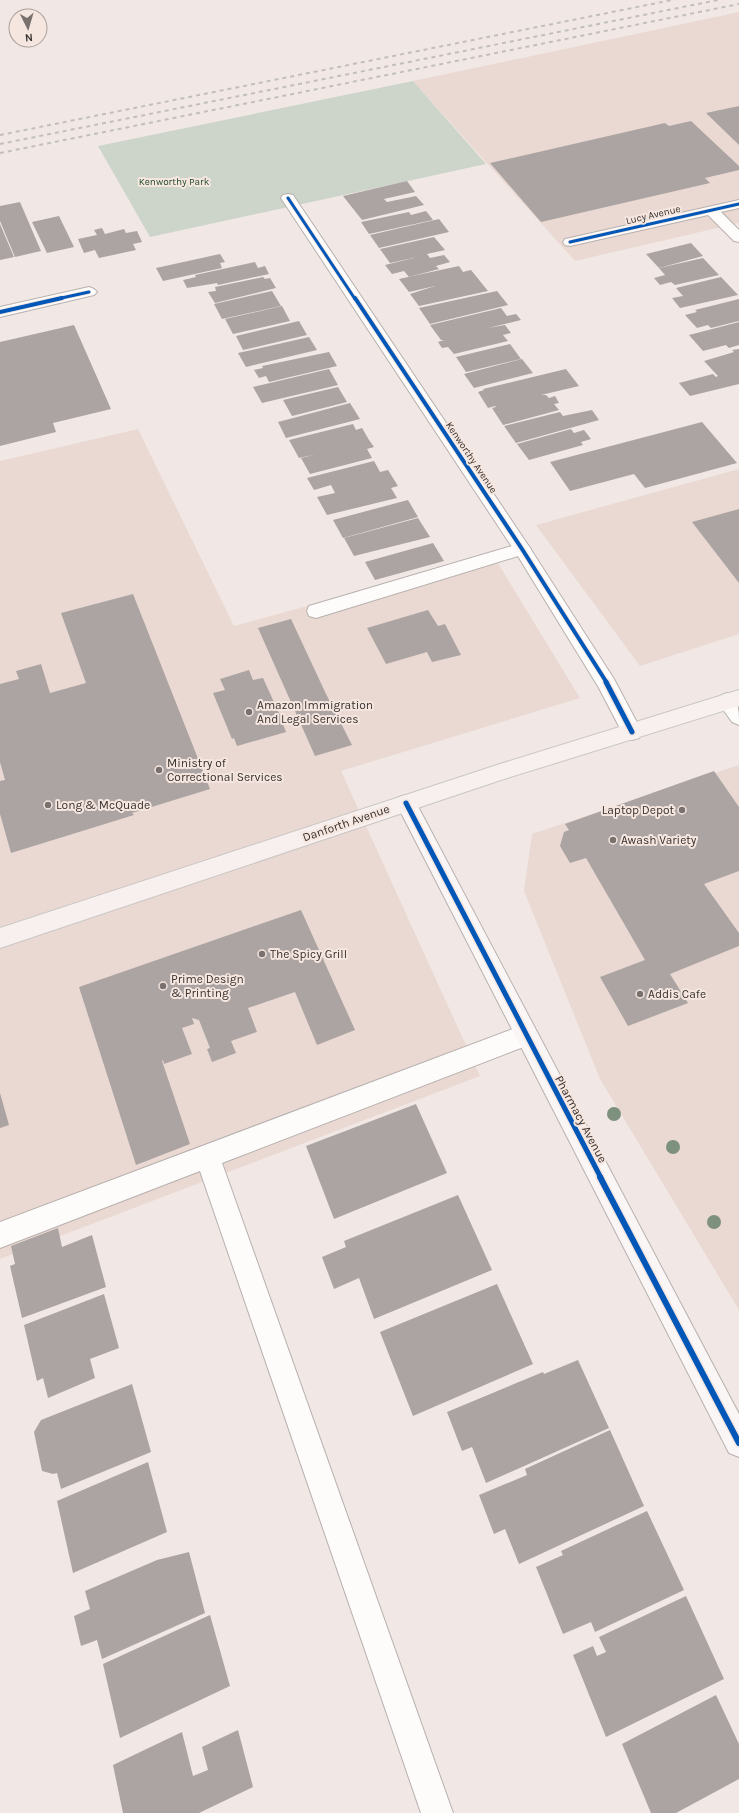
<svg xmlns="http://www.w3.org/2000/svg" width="739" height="1813" viewBox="0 0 739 1813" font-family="Karla,sans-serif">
<rect width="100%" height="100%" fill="#f1e8e5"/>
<!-- built -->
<g fill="#ead9d2">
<polygon points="739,12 739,223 575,261 413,81"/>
<polygon points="138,429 234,626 493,555 580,698 341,771 480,1076 0,1259 0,461"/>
<polygon points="739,469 739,634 640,666 536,525"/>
<polygon points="739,765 739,1310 600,1079 524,891 532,834"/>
</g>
<!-- green -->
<polygon fill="#cdd5ca" points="413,81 486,164 150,237 98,146"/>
<!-- building -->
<g fill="#aba4a2">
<polygon points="739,106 739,145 706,113"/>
<polygon points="691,121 739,166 739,170 705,178 710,183 541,222 490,163 665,123 669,126"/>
<polygon points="407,181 415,192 384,199 387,202 416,196 424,205 362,220 343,196"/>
<polygon points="20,202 41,251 15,257 0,221 0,206"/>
<polygon points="426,211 433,220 369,234 361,222 409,212 411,215"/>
<polygon points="59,216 74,247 47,253 32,222"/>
<polygon points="439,219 449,232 379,248 370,235"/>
<polygon points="0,224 14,257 0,260"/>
<polygon points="102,228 105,234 124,229 126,233 137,231 142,242 133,244 136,250 99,258 95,250 84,253 78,239 97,235 94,230"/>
<polygon points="434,237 445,250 427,254 430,258 444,255 450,262 436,266 439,269 409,277 404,271 392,274 385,265 418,257 390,263 380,249"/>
<polygon points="691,243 703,256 659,268 646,254"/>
<polygon points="220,254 225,262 220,263 222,268 163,281 156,268"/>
<polygon points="703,258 719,275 675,285 671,282 660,285 654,278 665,275 659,268"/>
<polygon points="255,262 258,268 265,266 269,274 218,285 217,283 187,288 183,280 196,277 195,275"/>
<polygon points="459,266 463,272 471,270 488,291 419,306 410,294 435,286 409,292 399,279"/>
<polygon points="263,277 265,279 270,278 276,288 215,303 208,292 216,291 215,287"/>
<polygon points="721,277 738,295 680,308 672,298 683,296 676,288"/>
<polygon points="272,291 281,306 222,319 214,304"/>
<polygon points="497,291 508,305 430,324 419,308"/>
<polygon points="739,299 739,321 711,328 708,325 697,328 685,315 697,312 695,310"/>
<polygon points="282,306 290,321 233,334 225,319"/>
<polygon points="501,308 507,316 516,314 521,320 488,328 505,325 511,333 503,335 508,341 454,354 448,347 442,348 438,342 444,340 441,340 430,325"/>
<polygon points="299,321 307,335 243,350 236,336"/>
<polygon points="739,322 739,345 729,348 726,345 703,351 689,335"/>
<polygon points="74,325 111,409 53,423 56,432 0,446 0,342"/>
<polygon points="309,337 317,350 246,367 238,353"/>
<polygon points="510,344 521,359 466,372 456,357"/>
<polygon points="739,349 739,384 690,396 679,383 713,374 716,377 718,376 704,361 734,352 732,350"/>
<polygon points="329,352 337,366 269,382 266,376 259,378 254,370 263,368 262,366"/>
<polygon points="522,359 533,373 474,388 464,374"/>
<polygon points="329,369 338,385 262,403 253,387"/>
<polygon points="566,369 579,386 541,395 546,395 549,398 555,396 559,403 554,404 559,410 503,425 492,408 496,407 495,406 488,408 478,392 484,390 483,389"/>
<polygon points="338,387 347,402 292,416 283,400"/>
<polygon points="350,403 360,419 286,438 278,422"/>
<polygon points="592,410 599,420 516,443 504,426 560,412 563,416"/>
<polygon points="702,422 737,463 645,488 634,474 570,491 550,462"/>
<polygon points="353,424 356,430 362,428 369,440 374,447 367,449 372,458 310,474 301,458 317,454 299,458 289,440"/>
<polygon points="571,429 574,433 584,430 591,439 581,442 583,445 529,460 517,444"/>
<polygon points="374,461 380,472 388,470 398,486 391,488 397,498 327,515 317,497 335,493 331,485 314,490 307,478"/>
<polygon points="408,500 418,517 343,538 333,520"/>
<polygon points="739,509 739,583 692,522"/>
<polygon points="418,518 430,537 354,556 344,538"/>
<polygon points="433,543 444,561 375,580 365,562"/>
<polygon points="133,594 210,789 132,813 134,815 11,853 0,814 0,781 5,780 0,762 0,684 19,679 16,671 41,664 50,693 86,683 61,613"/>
<polygon points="428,610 438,626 445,624 461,655 432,662 427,652 386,664 367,628"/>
<polygon points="291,619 326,694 352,745 315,756 258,628"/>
<polygon points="249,670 253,680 263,678 283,722 282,722 286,732 237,746 234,738 232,739 213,693 225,690 220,679"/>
<polygon points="714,771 739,807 739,871 704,884 739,933 739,946 670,974 688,1003 628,1026 600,977 645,960 586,858 570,863 560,846 564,832 569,830 565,824"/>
<polygon points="301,910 355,1030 317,1045 295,992 248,1008 257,1032 231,1041 236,1053 212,1062 207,1049 210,1048 199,1020 192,1018 194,1024 182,1028 192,1054 164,1064 163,1060 162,1061 190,1144 136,1165 79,987"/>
<polygon points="0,1093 9,1125 0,1128"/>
<polygon points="416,1104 447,1173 334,1219 306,1146"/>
<polygon points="458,1195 492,1270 374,1319 359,1278 334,1289 322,1257 346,1247 344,1241"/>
<polygon points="58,1228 62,1247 92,1235 106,1287 22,1318 10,1266 15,1264 11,1246"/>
<polygon points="497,1284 533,1364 413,1416 380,1332"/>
<polygon points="104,1294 119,1348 90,1359 95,1378 48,1398 43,1378 37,1381 24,1325"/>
<polygon points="578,1360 609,1428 486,1483 472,1447 462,1451 447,1412 543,1372 544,1374"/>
<polygon points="132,1384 151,1452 61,1489 57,1473 53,1474 42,1471 34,1432 41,1420"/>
<polygon points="610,1430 644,1506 519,1564 505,1529 494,1534 479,1495 527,1475 525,1469"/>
<polygon points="148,1462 167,1532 73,1573 57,1501"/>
<polygon points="647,1511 684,1590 595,1632 591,1622 563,1634 536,1567 563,1555 561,1551"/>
<polygon points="189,1552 205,1613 102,1659 97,1640 81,1646 74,1616 90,1609 85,1591 157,1560"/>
<polygon points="686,1596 724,1679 606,1737 573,1655 593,1646 597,1656 606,1652 599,1637"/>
<polygon points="210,1615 230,1686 120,1738 103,1664"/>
<polygon points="716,1695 739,1744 739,1779 676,1813 651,1813 622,1744"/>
<polygon points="238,1730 253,1787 199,1813 123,1813 113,1765 182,1732 193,1776 208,1770 202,1747"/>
</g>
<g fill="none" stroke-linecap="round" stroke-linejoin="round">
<!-- lane casing -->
<g stroke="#b7b0ae" stroke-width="2">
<g id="lane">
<polygon points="522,543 528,545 531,549 528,553 316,618 309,616 307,611 309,606"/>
<path d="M727,693C739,699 739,711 739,725L732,722L717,701L720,696Z"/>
<polygon points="526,1024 534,1027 538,1035 534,1043 222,1163 453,1813 421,1813 200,1171 0,1248 0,1222"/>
</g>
</g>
<!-- street casing -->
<g stroke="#b7b0ae" stroke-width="2">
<g id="street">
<polygon points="288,194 293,195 295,198 528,545 614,679 642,732 639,738 632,740 625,738 599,688 516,553 281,198 283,195"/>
<polygon points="739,200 739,208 721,212 739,230 739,242 734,241 708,215 570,246 565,245 563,242 565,239 570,238"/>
<polygon points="89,287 94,289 97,292 94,295 0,317 0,307"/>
</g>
</g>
<!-- secondary casing -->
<g stroke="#b7b0ae" stroke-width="2">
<polygon id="secondary" points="406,795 413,797 739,1414 739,1457 729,1453 396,803 399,797"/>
</g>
<!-- primary casing -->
<g stroke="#cac6c4" stroke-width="2">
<polygon id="primary" points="739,690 739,706 501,780 0,948 0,928 500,764"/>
</g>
<!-- lane -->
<use href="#lane" fill="#fdfcfb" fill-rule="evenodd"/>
<!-- street -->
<use href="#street" fill="#fdfcfb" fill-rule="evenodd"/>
<!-- secondary -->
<use href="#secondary" fill="#faf6f5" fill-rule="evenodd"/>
<!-- primary -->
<use href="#primary" fill="#f7f0ef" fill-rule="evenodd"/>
<!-- rail -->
<g stroke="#c1bfbe" stroke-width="2" stroke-dasharray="4 4" stroke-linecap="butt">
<polyline points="0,135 672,0"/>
<polyline points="0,144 718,0"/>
<polyline points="0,153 739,4"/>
</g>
<!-- cycleway-far3 casing -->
<g stroke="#f6e6e0" stroke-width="4.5">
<g id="cycleway-far3">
<polyline points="288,198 355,299"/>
<polyline points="570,242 739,204"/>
<polyline points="57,299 89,292"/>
</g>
</g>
<!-- cycleway-far2 casing -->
<g stroke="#f6e6e0" stroke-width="6">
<g id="cycleway-far2">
<polyline points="355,298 522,549 607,683"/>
<polyline points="0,312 62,298"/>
</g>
</g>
<!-- cycleway-far1 casing -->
<g stroke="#f6e6e0" stroke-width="8">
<g id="cycleway-far1">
<polyline points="606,682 632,732"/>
<polyline points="406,803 601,1178"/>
</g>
</g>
<!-- cycleway casing -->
<g stroke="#f6e6e0" stroke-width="9">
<polyline id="cycleway" points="600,1177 739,1443"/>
</g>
<!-- cycleway-far3 -->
<use href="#cycleway-far3" stroke="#0057b8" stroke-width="3"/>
<!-- cycleway-far2 -->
<use href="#cycleway-far2" stroke="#0057b8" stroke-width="4"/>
<!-- cycleway-far1 -->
<use href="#cycleway-far1" stroke="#0057b8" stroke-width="5"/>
<!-- cycleway -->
<use href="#cycleway" stroke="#0057b8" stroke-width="6"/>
</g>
<!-- trees -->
<g fill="#7d917e">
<circle cx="614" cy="1114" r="7"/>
<circle cx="673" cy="1147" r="7"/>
<circle cx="714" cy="1222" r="7"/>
</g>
<!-- markers -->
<g fill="#78716e" stroke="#f6e6e0" stroke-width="1.5">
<circle cx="249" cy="712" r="4"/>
<circle cx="159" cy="770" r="4"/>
<circle cx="48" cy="805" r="4"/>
<circle cx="682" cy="810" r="4"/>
<circle cx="613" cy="840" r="4"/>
<circle cx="262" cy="954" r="4"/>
<circle cx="163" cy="986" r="4"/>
<circle cx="640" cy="994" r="4"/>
</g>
<g text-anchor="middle" stroke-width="4" stroke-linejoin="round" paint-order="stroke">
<!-- far-park labels -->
<g font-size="10" fill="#1e4a2a" stroke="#f6e6e0">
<text x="174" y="185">Kenworthy Park</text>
</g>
<!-- far-street labels -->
<g font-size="10" fill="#37312e" stroke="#f6e6e0">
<text transform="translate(653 214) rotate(-13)" y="4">Lucy Avenue</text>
<text transform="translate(472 457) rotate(56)" y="4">Kenworthy Avenue</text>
</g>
<!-- poi labels -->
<g font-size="12" fill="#37312e" stroke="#f6e6e0" text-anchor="start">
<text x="257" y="709">Amazon Immigration<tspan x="257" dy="14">And Legal Services</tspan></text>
<text x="167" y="767">Ministry of<tspan x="167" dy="14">Correctional Services</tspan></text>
<text x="56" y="809">Long &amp; McQuade</text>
<text x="674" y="814" text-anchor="end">Laptop Depot</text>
<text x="621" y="844">Awash Variety</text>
<text x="270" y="958">The Spicy Grill</text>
<text x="171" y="983">Prime Design<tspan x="171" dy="14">&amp; Printing</tspan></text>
<text x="648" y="998">Addis Cafe</text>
</g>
<!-- street labels -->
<g font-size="12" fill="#37312e" stroke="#f6e6e0">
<text transform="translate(346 823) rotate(-19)" y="4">Danforth Avenue</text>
<text transform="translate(581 1119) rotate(62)" y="4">Pharmacy Avenue</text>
</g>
</g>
<!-- north arrow -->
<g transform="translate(28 28) rotate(175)"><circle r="19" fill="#f6e6e0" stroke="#aa9e99"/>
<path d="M0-3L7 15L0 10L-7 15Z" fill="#78716e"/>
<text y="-6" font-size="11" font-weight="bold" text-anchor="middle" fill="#37312e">N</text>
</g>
</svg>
